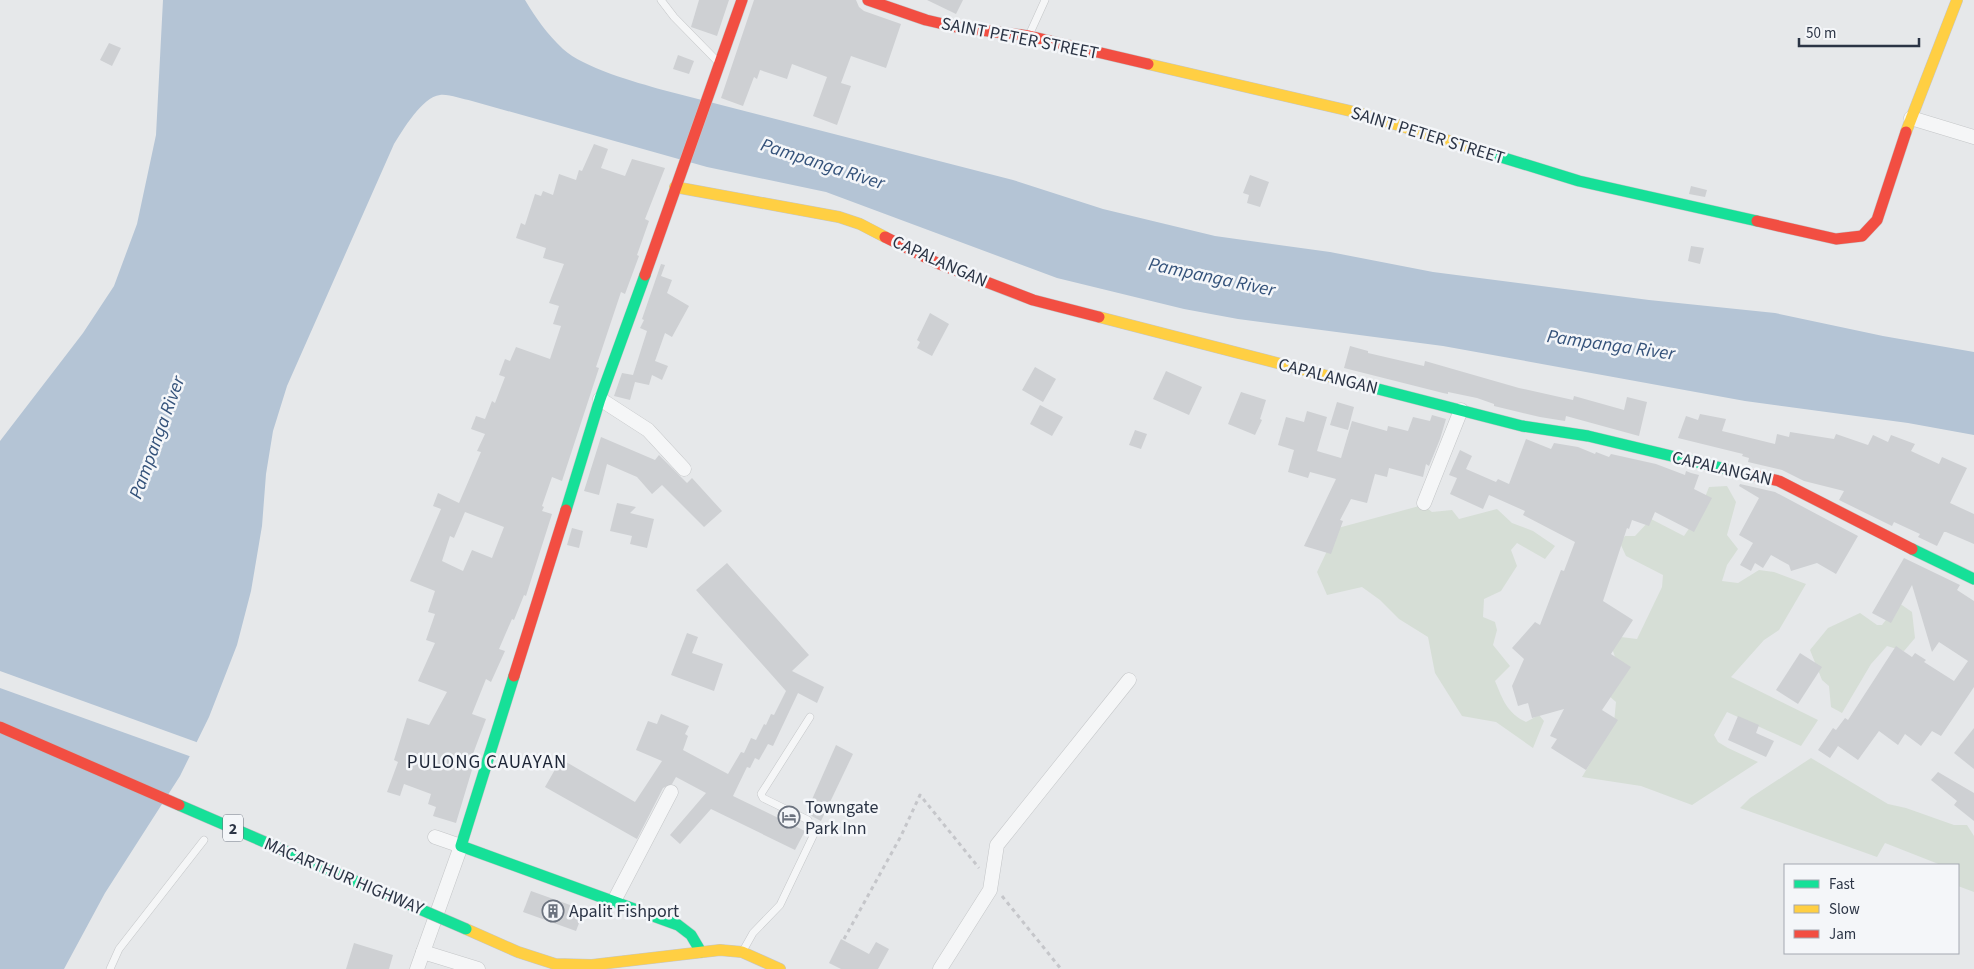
<svg xmlns="http://www.w3.org/2000/svg" width="1974" height="969" viewBox="0 0 1974 969" font-family="'Source Sans 3',sans-serif">
<rect width="100%" height="100%" fill="#e6e8ea"/>
<!-- green -->
<g fill="#d6ded6">
<polygon points="1727,486 1736,502 1727,535 1738,549 1727,565 1722,581 1738,583 1759,570 1774,572 1806,584 1779,630 1764,640 1731,677 1818,720 1801,746 1727,712 1714,735 1718,742 1728,748 1758,762 1692,805 1641,786 1582,777 1614,723 1616,702 1608,695 1617,663 1612,648 1621,637 1637,639 1662,587 1663,575 1626,556 1620,543 1625,536 1635,536 1651,519 1684,536 1698,515 1709,487"/>
<path d="M1423,505L1432,512L1452,510L1459,519L1497,509L1512,523L1533,531L1555,546L1545,559L1517,543L1511,550L1517,566L1501,591L1484,599L1483,617L1495,622L1497,630L1493,645L1510,666L1495,681C1503,700 1507,713 1526,722L1539,715L1544,721L1533,748L1496,722L1462,716L1435,673L1428,637L1399,619L1380,600L1362,587L1327,595L1317,572L1338,528Z"/>
<polygon points="1899,603 1912,612 1915,638 1904,651 1887,646 1871,664 1842,713 1831,707 1829,686 1822,680 1810,650 1828,628 1860,613 1877,625 1882,625"/>
<polygon points="1811,758 1888,804 1906,808 1954,825 1967,825 1974,836 1974,892 1958,886 1958,865 1941,865 1885,843 1877,857 1740,808 1750,798"/>
</g>
<!-- water -->
<path fill="#b4c4d5" d="M163,0H525C536,18 547,34 563,49C584,68 635,82 663,90L1013,180L1103,209L1215,236L1330,252L1433,272L1649,300L1775,313L1883,336L1974,352V435L1908,423L1745,401L1443,346L1238,319L1184,309L1057,278L826,192L707,167L472,101C462,99 449,94 440,95C422,97 403,130 394,144L287,386L273,431L266,474L262,526L251,591L237,645L209,717L180,776L105,893L64,969H0V441L83,333L114,286L137,224L156,135Z"/>
<!-- pier -->
<polygon fill="#e6e8ea" points="0,671 199,743 192,757 0,688"/>
<!-- building -->
<g fill="#ced0d3" fill-rule="evenodd">
<polygon points="699,0 729,0 717,36 691,27"/>
<polygon points="754,0 856,0 859,7 864,11 901,24 886,68 851,56 841,83 851,86 837,125 813,116 827,77 792,64 787,79 760,70 757,79 754,77 743,106 721,98"/>
<polygon points="927,0 963,0 956,14"/>
<polygon points="109,43 121,48 112,66 100,60"/>
<polygon points="678,55 694,61 689,74 673,69"/>
<path d="M594,144L608,149L601,168L625,176L632,159L665,168L645,219L649,221L637,255L639,256L625,294L621,292L596,367L599,368L562,481L552,477L542,506L544,507L542,511L552,514L526,596L524,595L514,620L512,619L499,649L505,651L491,682L486,679L472,714L486,719L470,762L474,763L456,823L433,816L436,807L428,804L431,794L404,784L400,796L387,792L398,762L394,760L407,718L429,725L447,692L418,681L435,643L426,640L435,614L428,612L435,591L410,581L441,509L433,506L438,493L459,503L481,452L477,451L485,434L471,429L476,416L485,419L492,401L495,403L505,377L499,375L505,359L510,361L516,347L550,359L561,326L553,324L559,306L549,303L564,264L543,258L546,248L516,238L521,223L525,225L535,194L541,196L543,191L553,195L559,174L576,180L579,170L582,171ZM465,512L504,527L492,558L472,550L463,571L442,561L450,536L454,538Z"/>
<polygon points="1250,175 1269,182 1260,207 1247,203 1249,195 1243,193"/>
<polygon points="1691,186 1707,190 1705,197 1689,194"/>
<polygon points="1691,246 1704,248 1700,264 1688,261"/>
<polygon points="661,264 665,265 661,276 672,280 667,293 689,306 672,337 665,333 655,361 668,366 662,380 652,375 649,385 635,382 630,400 614,396 622,373 633,375 647,331 640,328 644,320 642,319"/>
<polygon points="930,313 949,324 932,356 917,348 920,342 917,340"/>
<polygon points="1350,346 1368,351 1368,353 1424,366 1425,361 1519,388 1573,400 1574,396 1624,410 1627,397 1647,402 1639,436 1566,416 1565,421 1540,417 1494,406 1494,404 1477,398 1448,392 1448,394 1443,393 1344,368"/>
<polygon points="1035,367 1056,379 1043,402 1022,390"/>
<polygon points="1166,371 1202,387 1189,415 1153,399"/>
<polygon points="1241,392 1266,400 1260,419 1262,420 1255,435 1228,424"/>
<polygon points="1337,402 1354,407 1348,430 1330,425"/>
<polygon points="1040,405 1063,417 1052,436 1030,424"/>
<polygon points="1307,411 1327,417 1317,451 1341,458 1352,421 1387,431 1388,426 1408,431 1413,417 1430,421 1432,415 1446,419 1440,439 1429,466 1426,464 1423,477 1389,468 1387,477 1375,474 1367,503 1351,499 1340,520 1343,521 1331,554 1304,546 1336,479 1310,472 1308,478 1288,472 1294,450 1278,445 1286,417 1304,422"/>
<polygon points="1700,414 1726,419 1722,431 1775,444 1777,434 1789,437 1790,432 1834,439 1836,434 1868,445 1873,435 1888,442 1891,435 1915,444 1911,451 1939,464 1942,457 1967,468 1950,503 1974,514 1974,544 1946,532 1944,532 1937,546 1918,537 1920,534 1894,522 1892,526 1839,500 1844,491 1804,481 1782,470 1748,462 1749,458 1742,456 1743,454 1678,438 1686,416 1698,420"/>
<polygon points="1135,430 1147,434 1141,449 1129,445"/>
<polygon points="601,437 655,460 659,455 687,483 692,478 722,511 704,527 662,485 652,494 637,477 607,464 599,495 584,491"/>
<polygon points="1526,439 1551,449 1554,443 1578,447 1595,454 1596,452 1609,457 1611,454 1656,464 1685,475 1686,471 1691,473 1699,475 1694,489 1712,498 1694,532 1655,512 1649,526 1632,520 1629,529 1627,528 1603,601 1633,620 1611,654 1631,667 1602,710 1618,720 1586,770 1551,748 1557,739 1550,736 1564,709 1532,718 1528,703 1518,706 1512,686 1524,659 1512,648 1535,622 1540,625 1561,570 1564,571 1575,542 1523,515 1525,511 1489,495 1483,509 1450,494 1457,478 1449,475 1460,450 1472,456 1466,469 1496,482 1498,479 1509,484"/>
<polygon points="1740,484 1775,492 1858,536 1836,574 1817,563 1791,571 1789,565 1771,555 1763,568 1755,563 1751,571 1740,565 1753,543 1739,535 1759,498 1739,486"/>
<polygon points="617,503 636,507 630,513 654,519 647,548 630,544 632,536 610,531"/>
<polygon points="572,528 583,531 579,548 567,545"/>
<polygon points="1904,558 1960,585 1957,590 1974,601 1974,687 1941,736 1932,731 1921,746 1905,734 1898,745 1879,731 1858,760 1838,746 1830,758 1818,750 1833,728 1836,730 1845,718 1848,720 1896,646 1912,657 1915,653 1926,660 1924,662 1954,681 1968,661 1939,642 1932,652 1912,585 1891,623 1872,613"/>
<polygon points="727,563 809,655 792,671 824,687 817,703 798,693 773,746 768,744 759,760 755,758 750,768 747,767 733,796 805,831 795,850 711,809 680,844 670,835 706,793 676,777 672,784 663,788 637,839 545,787 561,759 635,802 662,761 636,750 648,721 657,724 661,714 689,726 685,734 688,736 683,750 728,774 741,752 744,753 751,738 756,740 764,724 766,725 771,714 774,715 786,691 696,590"/>
<polygon points="687,633 698,637 692,653 723,664 714,691 671,675"/>
<polygon points="1800,653 1822,667 1798,704 1776,690"/>
<polygon points="1738,716 1759,725 1756,733 1774,741 1766,757 1728,740"/>
<polygon points="1974,728 1974,769 1954,753"/>
<polygon points="836,745 853,754 821,821 806,813"/>
<polygon points="1938,772 1974,793 1974,821 1954,805 1957,801 1931,780"/>
<polygon points="531,891 584,910 576,931 523,912"/>
<polygon points="841,939 869,954 876,942 889,949 878,969 841,969 829,963"/>
<polygon points="354,943 393,955 389,969 346,969"/>
</g>
<g fill="none" stroke-linecap="round" stroke-linejoin="round">
<!-- lane casing -->
<g stroke="#c4c6c8" stroke-width="8">
<g id="lane">
<polyline points="661,0 674,17 719,63"/>
<polyline points="1030,33 1045,0"/>
<polyline points="744,949 753,933 780,905 814,834 808,820 763,798 761,794 810,717"/>
<polyline points="110,969 119,949 204,840"/>
</g>
</g>
<!-- street casing -->
<g stroke="#c4c6c8" stroke-width="15">
<g id="street">
<polyline points="1911,118 1974,137"/>
<polyline points="600,399 648,430 684,469"/>
<polyline points="1424,503 1461,410"/>
<polyline points="614,901 671,792"/>
<polyline points="423,952 478,969"/>
<polyline points="417,969 461,846 435,837"/>
<polyline points="940,969 990,890 997,845 1129,680"/>
</g>
</g>
<!-- fast casing -->
<g stroke="#c4c6c8" stroke-width="12">
<g id="fast">
<polyline points="1488,153 1579,181 1757,221"/>
<polyline points="1343,380 1522,426 1588,436 1730,470"/>
<polyline points="566,510 600,399 645,275"/>
<polyline points="1912,549 1974,579"/>
<polyline points="514,676 461,846 678,925 691,935 701,952"/>
</g>
</g>
<!-- slow casing -->
<g stroke="#c4c6c8" stroke-width="12">
<g id="slow">
<polyline points="1148,64 1359,113 1488,153"/>
<polyline points="1906,132 1957,0"/>
<polyline points="675,187 839,217 860,224 885,237"/>
<polyline points="1099,317 1343,380"/>
<polyline points="466,929 518,952 555,964 592,965 720,950 742,952 780,969"/>
</g>
</g>
<!-- jam casing -->
<g stroke="#c4c6c8" stroke-width="12">
<g id="jam">
<polyline points="868,0 926,20 956,27 1029,36 1148,64"/>
<polyline points="1757,221 1836,239 1862,236 1877,220 1906,132"/>
<polyline points="885,237 937,263 1033,300 1099,317"/>
<polyline points="645,275 742,0"/>
<polyline points="1730,470 1779,481 1912,549"/>
<polyline points="514,676 566,510"/>
</g>
</g>
<!-- path -->
<g stroke="#c5c6ca" stroke-width="3" stroke-dasharray="4 4" stroke-linecap="butt">
<polyline points="1002,896 1061,969"/>
<polyline points="844,939 901,836 920,795 979,868"/>
</g>
<!-- lane -->
<use href="#lane" stroke="#f5f6f7" stroke-width="7"/>
<!-- street -->
<use href="#street" stroke="#f5f6f7" stroke-width="14"/>
<!-- fast -->
<use href="#fast" stroke="#16e098" stroke-width="11"/>
<!-- slow -->
<use href="#slow" stroke="#ffcf43" stroke-width="11"/>
<!-- jam -->
<use href="#jam" stroke="#f24e42" stroke-width="11"/>
<!-- fast-bridge casing -->
<g stroke="#b8bbbf" stroke-width="12" stroke-linecap="butt">
<polyline id="fast-bridge" points="179,805 466,929"/>
</g>
<!-- jam-bridge casing -->
<g stroke="#b8bbbf" stroke-width="12" stroke-linecap="butt">
<polyline id="jam-bridge" points="0,727 179,805"/>
</g>
<!-- fast-bridge -->
<use href="#fast-bridge" stroke="#16e098" stroke-width="11"/>
<!-- jam-bridge -->
<use href="#jam-bridge" stroke="#f24e42" stroke-width="11"/>
</g>
<!-- icons -->
<defs>
<g id="hotel-ring" transform="scale(1.125)"><circle r="9.5" fill="#f4f6f9" stroke="#6c737f" stroke-width="1.5"/><path d="M-6-4.5h1.5V1H6V5H4.5V3h-9V5H-6ZM-4 0a1.8 1.8 0 1 1 3.6 0ZM.5 0V-2.5h3Q6-2.5 6 0Z" fill="#6c737f"/></g>
<g id="building-ring" transform="scale(1.125)"><circle r="9.5" fill="#f4f6f9" stroke="#6c737f" stroke-width="1.5"/><path d="M-4-6H4V6H1V3H-1V6H-4ZM-2.5-4.3h1.7v1.8h-1.7ZM.8-4.3h1.7v1.8H.8ZM-2.5-1h1.7V.8h-1.7ZM.8-1h1.7V.8H.8Z" fill="#6c737f"/></g>
</defs>
<g fill-rule="evenodd">
<use href="#hotel-ring" x="789" y="817"/>
<use href="#building-ring" x="553" y="911"/>
</g>
<g text-anchor="middle" stroke-width="5" stroke-linejoin="round" paint-order="stroke">
<!-- shield labels -->
<rect fill="#f4f6f9" stroke="#676e7b" stroke-width="1" x="223" y="814.5" width="20" height="27" rx="4"/>
<g font-size="16" font-weight="bold" fill="#2b3445">
<text x="233" y="834">2</text>
</g>
<!-- street labels -->
<g font-size="18" fill="#2b3445" stroke="#f4f6f9">
<text transform="translate(1020 38) rotate(11)" y="6">SAINT PETER STREET</text>
<text transform="translate(1428 135) rotate(17)" y="6">SAINT PETER STREET</text>
<text transform="translate(940 261) rotate(24)" y="6">CAPALANGAN</text>
<text transform="translate(1328 376) rotate(14)" y="6">CAPALANGAN</text>
<text transform="translate(1722 468) rotate(13)" y="6">CAPALANGAN</text>
<text transform="translate(344 876) rotate(23)" y="6">MACARTHUR HIGHWAY</text>
</g>
<!-- poi labels -->
<g font-size="18" fill="#2b3445" stroke="#f4f6f9" text-anchor="start">
<text x="805" y="813">Towngate<tspan x="805" dy="21">Park Inn</tspan></text>
<text x="569" y="917">Apalit Fishport</text>
</g>
<!-- water labels -->
<g font-size="19" font-style="italic" fill="#34527a" stroke="#f4f6f9">
<text transform="translate(823 163) rotate(18)" y="7">Pampanga River</text>
<text transform="translate(1212 276) rotate(12)" y="7">Pampanga River</text>
<text transform="translate(1611 344) rotate(8)" y="7">Pampanga River</text>
<text transform="translate(156 437) rotate(-70)" y="7">Pampanga River</text>
</g>
<!-- neighbourhood labels -->
<g font-size="19" letter-spacing="1" fill="#1d2536" stroke="#f4f6f9">
<text x="487" y="768">PULONG CAUAYAN</text>
</g>
</g>
<!-- legend -->
<rect x="1784" y="864" width="175" height="90" fill="#f4f6f9" stroke="#a4a8b1"/>
<rect x="1794" y="880" width="25" height="8" fill="#16e098" stroke="#a4a8b1"/>
<text x="1829" y="889" font-size="15" fill="#2b3445">Fast</text>
<rect x="1794" y="905" width="25" height="8" fill="#ffcf43" stroke="#a4a8b1"/>
<text x="1829" y="914" font-size="15" fill="#2b3445">Slow</text>
<rect x="1794" y="930" width="25" height="8" fill="#f24e42" stroke="#a4a8b1"/>
<text x="1829" y="939" font-size="15" fill="#2b3445">Jam</text>
<!-- scale -->
<path d="M1799 38v8h120v-8" fill="none" stroke="#2b3445" stroke-width="2.5"/>
<text x="1806" y="38" font-size="15" fill="#2b3445" stroke="#f4f6f9" stroke-width="4" paint-order="stroke">50 m</text>
</svg>
